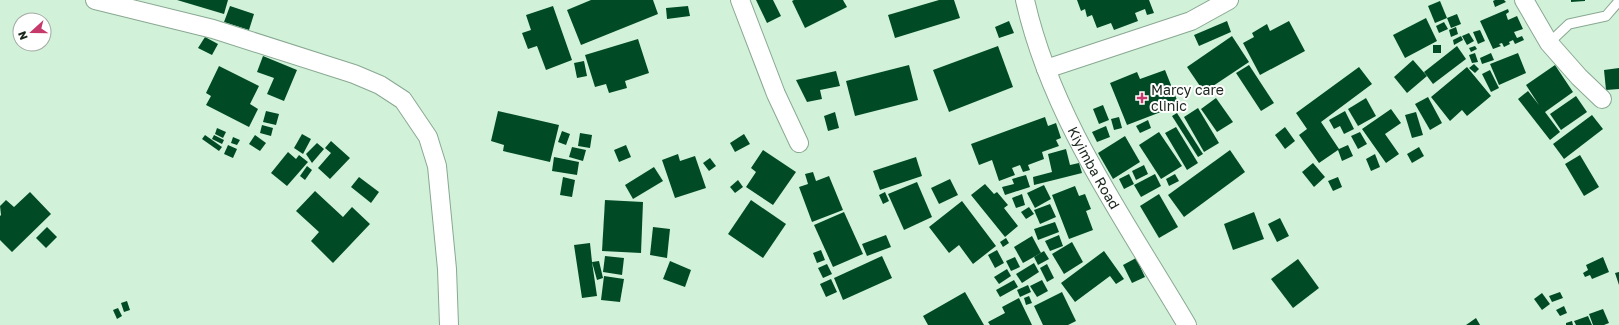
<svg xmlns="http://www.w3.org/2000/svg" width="1619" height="325" viewBox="0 0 1619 325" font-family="'Golos Text',sans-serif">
<rect width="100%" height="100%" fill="#d1f2d9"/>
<!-- building -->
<g fill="#004b25">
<polygon points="177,0 228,0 224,14"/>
<polygon points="591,0 653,0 658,14 581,45 567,10"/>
<polygon points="756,0 773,0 781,16 767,23"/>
<polygon points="794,0 843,0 847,7 805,28 792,1"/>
<polygon points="939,0 954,0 960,18 895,38 888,15"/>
<polygon points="1077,0 1149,0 1154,13 1147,15 1145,9 1135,13 1138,21 1114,30 1111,23 1097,28 1092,15 1087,17 1085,9 1081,11"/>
<polygon points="1495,0 1504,0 1506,2 1495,7 1493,1"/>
<polygon points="1571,0 1585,0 1585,1 1571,2"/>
<polygon points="1440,1 1447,18 1435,23 1428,6"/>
<polygon points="230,6 254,14 249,30 224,22"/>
<polygon points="553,6 572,60 546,70 537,46 528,49 522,33 531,30 526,15"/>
<polygon points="688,6 690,16 667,19 666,8"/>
<polygon points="1508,9 1509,12 1506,14 1508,20 1517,16 1523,29 1514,32 1517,38 1522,36 1524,40 1515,44 1513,40 1509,42 1510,44 1504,47 1502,43 1499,44 1501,46 1493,49 1480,21"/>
<polygon points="1457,14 1461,24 1451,28 1447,18"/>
<polygon points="1426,18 1437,41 1405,58 1393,35"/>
<polygon points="1009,21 1014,33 999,38 995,27"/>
<polygon points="1227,21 1231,32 1199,46 1194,35"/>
<polygon points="1289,21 1305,51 1260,75 1243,43 1254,37 1252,33 1267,24 1270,31"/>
<polygon points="1444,22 1448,29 1439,33 1436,26"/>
<polygon points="1456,27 1458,34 1451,37 1449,30"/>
<polygon points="1480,30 1485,41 1478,44 1473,32"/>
<polygon points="1469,33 1474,41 1467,45 1462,36"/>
<polygon points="1232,36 1249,62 1204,92 1187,67"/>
<polygon points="1461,36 1463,40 1454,45 1453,40"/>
<polygon points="205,37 218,44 212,55 198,48"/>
<polygon points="638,39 649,73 625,81 627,88 609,93 606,84 595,87 585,55"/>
<rect x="1433" y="45" width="8" height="8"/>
<polygon points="998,46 1013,87 949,112 933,70"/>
<polygon points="1457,46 1466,59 1433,84 1424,72"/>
<polygon points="1475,46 1477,49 1471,52 1469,48"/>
<polygon points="1475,53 1478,62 1472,63 1469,55"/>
<polygon points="1491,53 1494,60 1482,64 1480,58"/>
<polygon points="1518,53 1526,73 1499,85 1490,64"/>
<polygon points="263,56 297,70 284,101 267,94 274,78 257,72"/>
<polygon points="1413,60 1427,76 1407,93 1394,77"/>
<polygon points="584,61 587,76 577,78 574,63"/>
<polygon points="1474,64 1479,69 1475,73 1469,68"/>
<polygon points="909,65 918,100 855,116 846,81"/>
<polygon points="1249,65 1274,103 1261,111 1236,73"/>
<polygon points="1555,65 1573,92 1545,112 1560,132 1550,140 1518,99 1528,91 1539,105 1526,85"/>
<polygon points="219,66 259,86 250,104 258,109 249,127 206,105 211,96 206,93"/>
<polygon points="1359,67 1372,84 1321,122 1339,149 1348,145 1353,156 1342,161 1338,150 1319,163 1299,135 1307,129 1296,113"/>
<polygon points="1467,67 1491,96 1467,116 1462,110 1450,121 1431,97"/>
<polygon points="1619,68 1619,89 1606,90 1604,70"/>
<polygon points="1165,70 1179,105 1127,125 1110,83 1137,72 1140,79"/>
<polygon points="1490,70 1499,88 1491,92 1482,74"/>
<polygon points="836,71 840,86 820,90 822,99 807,102 796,80"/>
<polygon points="1576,96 1587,112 1561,130 1550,114"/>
<polygon points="1428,97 1442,123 1430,130 1415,104"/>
<polygon points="1216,98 1233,122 1217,132 1201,109"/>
<polygon points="1366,98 1376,116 1358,126 1348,109"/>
<polygon points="1103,105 1109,120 1099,124 1093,109"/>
<polygon points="1198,108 1219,143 1204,152 1184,117"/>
<polygon points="1391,109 1401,123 1385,134 1399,154 1386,163 1362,129"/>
<polygon points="266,111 279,114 276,125 263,122"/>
<polygon points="498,111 559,125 550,162 503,151 504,145 491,141"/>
<polygon points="1345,111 1354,129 1344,134 1340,126 1334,129 1329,120"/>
<polygon points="835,112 839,128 828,131 824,116"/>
<polygon points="1416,112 1423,135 1412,138 1405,115"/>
<polygon points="1177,113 1203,154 1198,157 1172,116"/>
<polygon points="1592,115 1603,129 1564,159 1553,144"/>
<polygon points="1045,117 1048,126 1056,123 1061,138 1056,140 1059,146 1042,152 1044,159 1028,165 1030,170 1023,172 1020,165 1012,168 1015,175 999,181 992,160 979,165 971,144"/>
<polygon points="1119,117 1122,128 1114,130 1111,119"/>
<polygon points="1148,120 1151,128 1140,133 1136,126"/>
<polygon points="262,125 273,128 271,136 260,133"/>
<polygon points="1106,126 1110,137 1097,142 1092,132"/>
<polygon points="1176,127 1198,163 1187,170 1165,133"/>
<polygon points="1285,127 1295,141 1285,149 1275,135"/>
<polygon points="217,128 226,132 223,138 215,134"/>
<polygon points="562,131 570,134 566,145 558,142"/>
<polygon points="1159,132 1182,166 1161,179 1139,145"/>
<polygon points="1360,132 1367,144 1358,149 1351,136"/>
<polygon points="580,133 592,135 590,148 578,146"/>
<polygon points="302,134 311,139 303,154 294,148"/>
<polygon points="744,134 750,144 735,152 730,143"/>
<polygon points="205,135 222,147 219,151 202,139"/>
<polygon points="214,135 224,140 222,144 212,139"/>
<polygon points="255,135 266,143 260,151 249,144"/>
<polygon points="1125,136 1140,162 1113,179 1098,153"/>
<polygon points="233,137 240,140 237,145 231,143"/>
<polygon points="331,141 350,158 330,179 318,168 331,153 325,148"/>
<polygon points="317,143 324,149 312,163 306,154"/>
<polygon points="228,145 237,149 233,158 224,154"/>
<polygon points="626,145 631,157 619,162 614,150"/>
<polygon points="572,147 586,150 583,161 569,157"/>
<polygon points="1419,147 1424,156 1412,163 1407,154"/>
<polygon points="1066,149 1070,165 1079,163 1082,173 1034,185 1033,177 1052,172 1048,154"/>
<polygon points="763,150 796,172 773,205 746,187 756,172 751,168"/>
<polygon points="1230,150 1245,172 1184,217 1168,195"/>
<polygon points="288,152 296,159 299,155 308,162 287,186 271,173"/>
<polygon points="678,154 680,161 695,156 706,188 675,198 662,160"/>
<polygon points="1375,154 1380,167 1371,171 1366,159"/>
<polygon points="1580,155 1599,187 1584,196 1565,164"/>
<polygon points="554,157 579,162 577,175 552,171"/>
<polygon points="916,157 922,176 880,190 873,171"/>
<polygon points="710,158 716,166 709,171 703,163"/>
<polygon points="1313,163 1325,177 1314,187 1302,172"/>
<polygon points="1144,165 1148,174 1136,180 1132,171"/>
<polygon points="307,166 312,170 305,180 300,176"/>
<polygon points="654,167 663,181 633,199 625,185"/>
<polygon points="813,172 816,181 829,176 843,210 812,222 799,187 808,184 805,174"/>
<polygon points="1129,174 1134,184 1124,189 1119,179"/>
<polygon points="1155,174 1161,186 1141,197 1134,185"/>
<polygon points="1175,174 1179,181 1169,186 1166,179"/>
<polygon points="1026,175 1030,187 1005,195 1002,187 1014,184 1012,179"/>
<polygon points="359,177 379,192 371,203 351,187"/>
<polygon points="563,177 575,180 572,197 560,195"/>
<polygon points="1338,177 1342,187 1333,191 1328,181"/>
<polygon points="950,179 958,195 939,204 931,188"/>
<polygon points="738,180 743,187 735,193 730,187"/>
<polygon points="917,182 932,217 904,230 888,194"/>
<polygon points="985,184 994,194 997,192 1008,205 1004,208 1018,226 1005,237 971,195"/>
<polygon points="1044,185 1051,199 1035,208 1027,193"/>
<polygon points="1075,186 1079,196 1085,194 1091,209 1086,211 1093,230 1069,239 1052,195"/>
<polygon points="315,191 343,217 352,207 370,224 333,263 311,241 319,232 296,211"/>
<polygon points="30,192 51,214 12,252 0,240 0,216 1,215 0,206 6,200 14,207"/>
<polygon points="885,192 889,201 883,204 879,195"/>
<polygon points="1022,194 1025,205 1016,208 1012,198"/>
<polygon points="1159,194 1178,227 1159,238 1140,206"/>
<polygon points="605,200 643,202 641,253 602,251"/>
<polygon points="751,200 786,224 763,258 728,234"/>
<polygon points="962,201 996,246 973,264 959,245 949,253 929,227"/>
<polygon points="1050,204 1056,217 1040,224 1034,210"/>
<polygon points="1029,207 1034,214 1026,219 1021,212"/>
<polygon points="844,212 863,254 833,267 814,225"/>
<polygon points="1254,212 1264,239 1233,250 1224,224"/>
<polygon points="1280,218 1289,236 1277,242 1268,224"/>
<polygon points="1055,222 1059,232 1038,240 1034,229"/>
<polygon points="47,227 57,237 46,248 36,238"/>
<polygon points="653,227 670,229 667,258 650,255"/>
<polygon points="886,235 891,247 867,256 862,244"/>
<polygon points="1059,235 1063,246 1050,251 1045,241"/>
<polygon points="1032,236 1041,253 1023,263 1014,247"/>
<polygon points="1006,238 1009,243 1003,247 1000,242"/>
<polygon points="1072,242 1083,262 1064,274 1052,254"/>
<polygon points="590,243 592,262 599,261 603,278 597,280 592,262 597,296 582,298 574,245"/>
<polygon points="821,250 825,260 817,263 813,253"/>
<polygon points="997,250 1004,263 995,268 988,255"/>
<polygon points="1044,251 1049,259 1038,265 1034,257"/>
<polygon points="1104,251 1124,279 1116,284 1110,276 1075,302 1061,283"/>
<polygon points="605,256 624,258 622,275 603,272"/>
<polygon points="882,256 892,278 843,300 834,278"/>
<polygon points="1015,257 1020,267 1011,271 1006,261"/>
<polygon points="1603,257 1609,272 1592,279 1590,275 1585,277 1583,273 1588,270 1586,265"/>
<polygon points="1136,258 1145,277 1132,283 1123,265"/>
<polygon points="1298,259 1319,288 1293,308 1271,279"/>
<polygon points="670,261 691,270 685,287 663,279"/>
<polygon points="1034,263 1039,272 1022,283 1016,274"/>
<polygon points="827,264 832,274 823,278 818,268"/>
<polygon points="1047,264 1054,278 1047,282 1040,268"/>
<polygon points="1007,269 1011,276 999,284 994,277"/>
<polygon points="1619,272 1619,285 1615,273"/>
<polygon points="604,276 624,279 620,302 601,300"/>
<polygon points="831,279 837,292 826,297 820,284"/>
<polygon points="1014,280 1018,287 1000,297 996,290"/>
<polygon points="1042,280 1048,291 1037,297 1030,286"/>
<polygon points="1028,285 1031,292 1020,297 1017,290"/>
<polygon points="965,292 984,325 928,325 923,316"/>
<polygon points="1062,292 1076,321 1068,325 1043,325 1034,306"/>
<polygon points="1560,292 1563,298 1552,302 1549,296"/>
<polygon points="1542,293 1550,304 1542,310 1534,299"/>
<polygon points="1029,296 1032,303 1026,305 1024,298"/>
<polygon points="1019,298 1032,325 990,325 988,322 1005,313 1002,307"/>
<polygon points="127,301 130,310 124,312 121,303"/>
<polygon points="1564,306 1567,313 1560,316 1556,310"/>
<polygon points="118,308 122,316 117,319 113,310"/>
<polygon points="1603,309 1609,323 1604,325 1593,325 1589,314"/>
<polygon points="1588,316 1592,325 1576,325 1574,321"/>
<polygon points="1476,318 1480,325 1466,325"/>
<polygon points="1572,321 1573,325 1566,325 1566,323"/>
</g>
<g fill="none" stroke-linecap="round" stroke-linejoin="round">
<!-- service casing -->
<g stroke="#89a892" stroke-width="11">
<polyline id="service" points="1549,43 1569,24 1606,16 1619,1"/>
</g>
<!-- minor casing -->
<g stroke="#89a892" stroke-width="20">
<g id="minor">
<polyline points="95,0 213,29 354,74 380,85 403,100 428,137 437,166 447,269 449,325"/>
<polyline points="740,0 776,94 799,143"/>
<path id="s1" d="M1025,0C1052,120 1126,221 1187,325"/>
<polyline points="1524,0 1549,43 1579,77 1602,99"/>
<polyline points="1046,69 1191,21 1229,0"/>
</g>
</g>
<!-- service -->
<use href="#service" stroke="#fff" stroke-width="9"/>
<!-- minor -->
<use href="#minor" stroke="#fff" stroke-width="18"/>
</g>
<!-- markers -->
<path fill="#c6396b" stroke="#fff" stroke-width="1.5" d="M1140 92h4v4h4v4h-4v4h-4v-4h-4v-4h4z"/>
<g text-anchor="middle" stroke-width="4" stroke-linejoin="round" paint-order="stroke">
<!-- poi labels -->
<g font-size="14" fill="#1b271e" stroke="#fff" text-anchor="start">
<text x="1151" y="95">Marcy care<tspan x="1151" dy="16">clinic</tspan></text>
</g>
<!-- street labels -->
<g font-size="14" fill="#1b271e" stroke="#fff">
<text dy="5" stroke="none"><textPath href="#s1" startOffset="182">Kiyimba Road</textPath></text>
</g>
</g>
<!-- north arrow -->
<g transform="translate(32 32) rotate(249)"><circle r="19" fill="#ffffff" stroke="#a4a9a5"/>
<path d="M0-3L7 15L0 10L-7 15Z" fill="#c6396b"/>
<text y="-6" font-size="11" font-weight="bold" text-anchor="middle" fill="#1b271e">N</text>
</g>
</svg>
